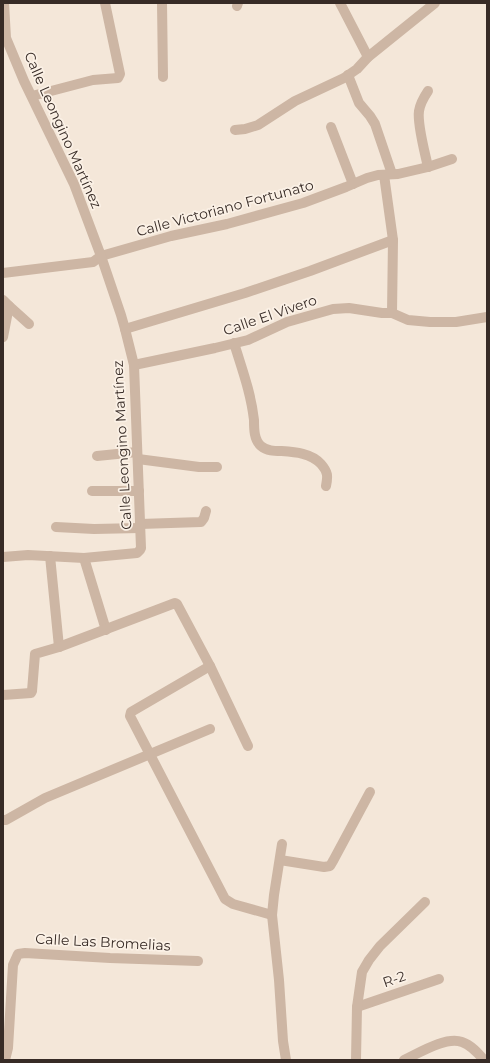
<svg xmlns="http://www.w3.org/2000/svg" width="490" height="1063" viewBox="0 0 490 1063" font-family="Montserrat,sans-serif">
<rect width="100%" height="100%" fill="#f4e7d9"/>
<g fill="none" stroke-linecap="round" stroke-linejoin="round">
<!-- minor -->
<g stroke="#cdb6a4" stroke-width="10">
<polyline points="162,3 163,77"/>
<polyline points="340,3 368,57"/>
<polyline points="237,6 238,3"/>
<polyline points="348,75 359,103 370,116 375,124 392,174"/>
<path d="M428,91C424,97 420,104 419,111C417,124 425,153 428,167"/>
<polyline points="32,96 93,80 118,78 120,74 105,3"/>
<polyline points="331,127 353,184"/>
<polyline points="235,130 245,129 258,125 295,101 344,78 357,69 368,57 435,3"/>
<polyline points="384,175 393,240 392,313"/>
<polyline points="3,273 93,262 101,256 171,236 227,224 303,203 346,187 367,178 378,175 398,174 428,167 452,159"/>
<polyline points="3,300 9,306 3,337"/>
<polyline points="9,306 29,324"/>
<polyline points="125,329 245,293 310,271 393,240"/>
<path d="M234,343C242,369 251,393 254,420C254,429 254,440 261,446C267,451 274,451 281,451C295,452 311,453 321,464C328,472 328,476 326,486"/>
<polyline points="134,365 215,348 248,340 287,322 333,309 349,308 382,313 392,313 408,320 430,322 456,322 487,317"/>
<polyline points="97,456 137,452"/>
<polyline points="138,459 199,467 217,467"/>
<polyline points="92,491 139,491"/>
<polyline points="140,524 201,522 204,518 206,511"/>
<polyline points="56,527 94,529 140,528"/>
<polyline points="50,556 59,647"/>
<polyline points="3,557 28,555 84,558 137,553 140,550 141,548 134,365 125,329 121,315 101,256 74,184 24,81 6,38 4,3"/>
<polyline points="84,558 106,630"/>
<polyline points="210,666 131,712 130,716 225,899 233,904 272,915"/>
<polyline points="3,695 31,693 32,691 35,654 59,647 175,603 177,604 210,666 248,746"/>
<polyline points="3,820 6,820 45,798 210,729"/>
<polyline points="282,844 274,895 272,915 279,980 283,1041 286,1060"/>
<polyline points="280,860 324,867 330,866 333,861 370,792"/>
<polyline points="357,1007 439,979"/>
<polyline points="5,1060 8,1048 13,965 18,954 25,953 110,958 198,961"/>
<polyline points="356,1060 357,1007 362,972 369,960 380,946 425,902"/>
<path d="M404,1060C419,1053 446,1036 462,1042C471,1045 478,1053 484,1060"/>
</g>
</g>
<g text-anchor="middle" stroke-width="3.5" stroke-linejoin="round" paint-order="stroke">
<!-- street labels -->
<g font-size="14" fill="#372b26" stroke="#fbf1e6">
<text transform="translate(63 130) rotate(66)" y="5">Calle Leongino Martínez</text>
<text transform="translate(225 208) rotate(-15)" y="5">Calle Victoriano Fortunato</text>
<text transform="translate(270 315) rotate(-19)" y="5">Calle El Vivero</text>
<text transform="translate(122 445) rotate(-93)" y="5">Calle Leongino Martínez</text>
<text transform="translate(103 942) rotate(3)" y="5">Calle Las Bromelias</text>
<text transform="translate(394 979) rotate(-19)" y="5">R-2</text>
</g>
</g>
<!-- border -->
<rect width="490" height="1063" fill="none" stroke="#372b26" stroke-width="8"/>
</svg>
